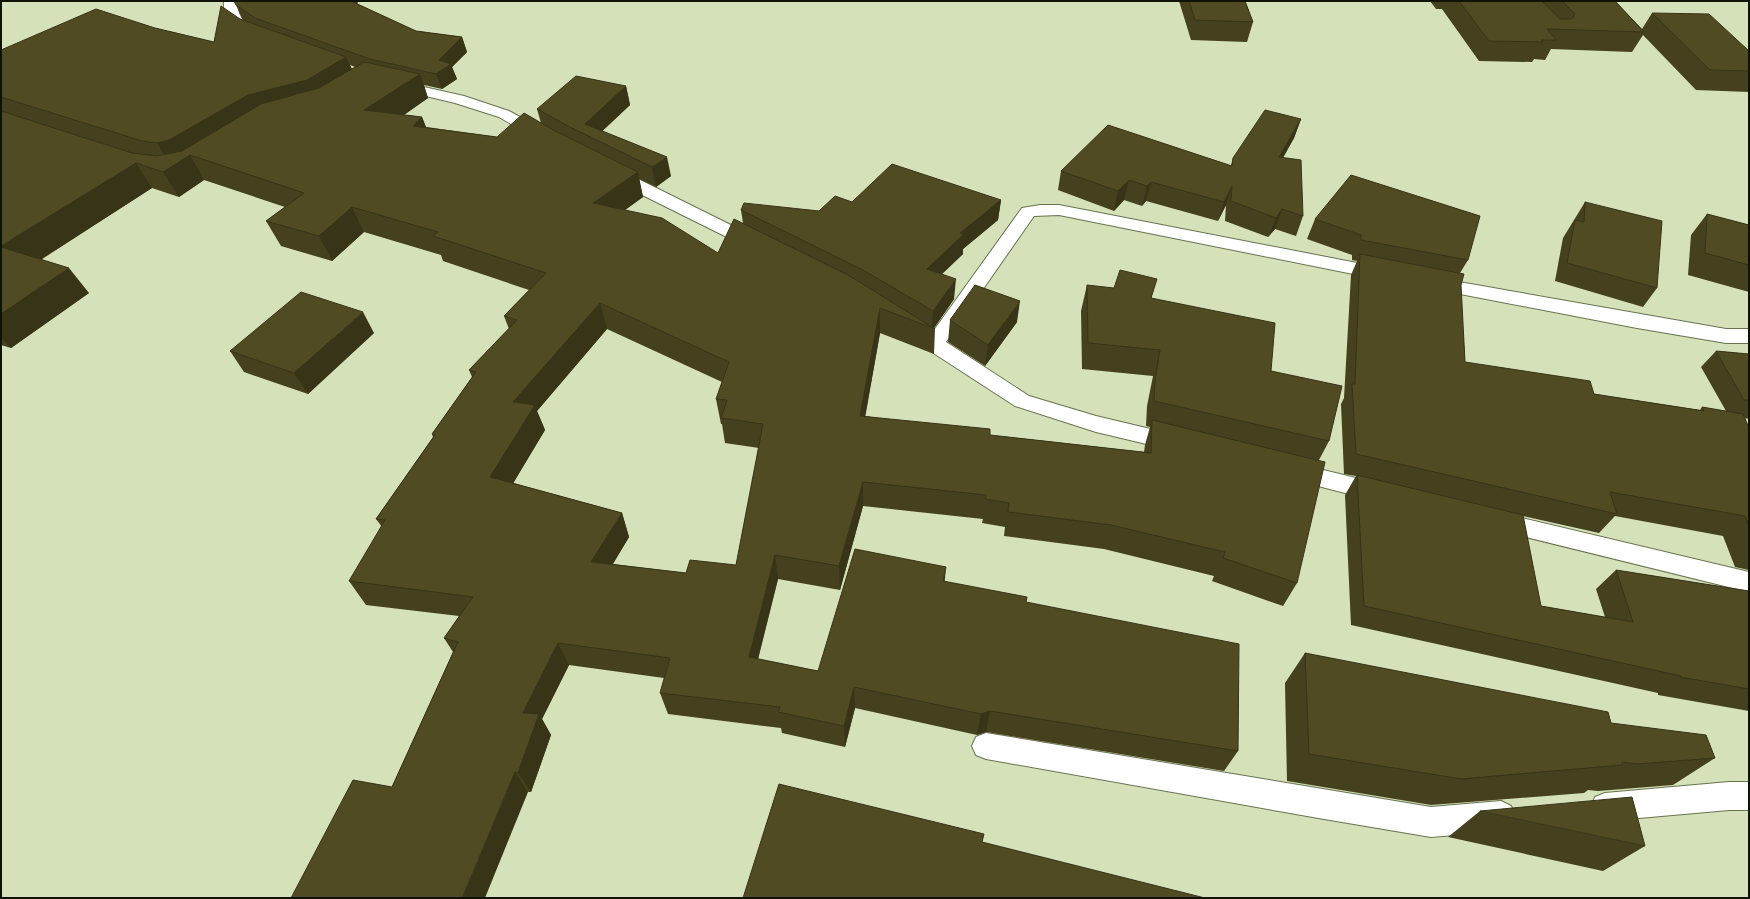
<svg xmlns="http://www.w3.org/2000/svg" width="1750" height="899" viewBox="0 0 1750 899" font-family="'DM Sans',sans-serif">
<rect width="100%" height="100%" fill="#d4e1b9"/>
<g fill="none" stroke-linecap="round" stroke-linejoin="round">
<!-- minor casing -->
<g stroke="#68734e" stroke-width="2">
<g id="minor">
<path d="M224,1H238C236,16 245,24 257,31L259,34L257,37C239,41 222,17 224,1Z"/>
<polygon points="397,81 464,96 509,111 547,132 549,135 547,138 541,140 535,138 499,117 455,103 392,88 390,85 392,82"/>
<polygon points="614,169 620,170 761,240 764,244 761,248 755,250 749,248 608,178 606,174 608,170"/>
<path d="M1040,205H1059L1383,268L1390,270L1392,274L1390,278L1383,280L1059,215L1034,216L946,342L1029,396L1096,416L1184,437L1187,443L1184,449L1176,451L1096,432L1015,406L901,332L898,327L901,322C913,319 922,326 932,333L1022,208Z"/>
<polygon points="1431,277 1726,329 1749,329 1749,343 1726,343 1637,328 1424,287 1422,283 1424,279"/>
<polygon points="1291,462 1380,484 1388,487 1391,493 1388,499 1380,502 1283,477 1280,471 1283,465"/>
<polygon points="1497,512 1749,572 1749,592 1489,528 1485,521 1489,514"/>
<polygon points="986,733 1431,807 1501,801 1511,806 1516,816 1511,826 1501,831 1431,837 1324,819 986,759 976,755 972,746 976,737"/>
<polygon points="1729,782 1749,782 1749,810 1729,810 1605,821 1595,817 1591,807 1595,797 1605,793"/>
</g>
</g>
<!-- minor -->
<use href="#minor" fill="#fff" fill-rule="evenodd"/>
</g>
<!-- wall -->
<g fill="#45401d" fill-rule="evenodd">
<path d="M234,1H358L357,4L416,31L462,37L467,52L452,67L457,79L442,89L424,85L428,98L404,115L422,117L426,127L497,137L541,123L537,109L626,86L630,105L602,131L671,176L656,187L639,179L643,197L625,210L718,253L743,223L741,210L819,211L852,202L1001,200L998,220L963,249V254L942,274L954,299L934,328L935,329L934,354L880,333L865,416L990,435L1144,452L1145,445L1150,427L1146,426L1147,406L1153,376L1082,369L1081,311L1087,285L1151,298L1271,371L1329,441L1319,460L1297,583L1283,606L1212,581L1214,576L1104,549L1004,536L1005,527L982,523L983,519L863,506L840,590L778,579L758,659L818,671L945,582L1026,602L1238,751L1224,771L986,732L977,735L855,708L845,747L782,733L781,728L668,714L660,693L664,678L569,665L542,719L551,735L531,792L392,787L453,652L444,638L459,616L366,605L349,581L382,527L376,519L433,437L432,434L472,377L469,370L509,329L504,316L529,290L443,261L441,255L364,232L332,261L281,246L266,221L285,207L204,180L179,197L152,188L41,259L89,293L11,348L1,345V50L155,28L214,42L240,19L243,20ZM350,65L355,67L352,69ZM607,329L722,382L716,399L721,424H722L725,443L759,448L736,565L686,573L613,564L629,537L622,513L513,483L545,430L537,411Z"/>
<polygon points="1179,1 1245,1 1253,22 1247,42 1191,40"/>
<polygon points="1430,1 1615,1 1642,29 1652,13 1749,51 1749,92 1696,90 1643,35 1632,52 1551,49 1545,60 1534,59 1532,62 1479,61 1442,9 1436,9"/>
<polygon points="1301,119 1294,138 1283,158 1303,216 1296,236 1275,229 1268,237 1225,221 1226,205 1218,221 1146,201 1142,206 1124,200 1114,211 1058,190 1061,171 1231,165 1233,158"/>
<polygon points="1585,202 1657,288 1643,307 1555,281 1563,238"/>
<polygon points="1707,214 1749,225 1749,292 1688,275 1691,235"/>
<polygon points="1315,219 1468,260 1460,273 1465,362 1594,394 1700,410 1702,407 1726,411 1701,367 1716,351 1749,354 1749,419 1745,418 1749,428 1749,570 1735,567 1723,536 1615,516 1599,533 1523,516 1541,606 1605,617 1596,589 1616,570 1749,591 1749,711 1658,695 1658,693 1351,625 1345,495 1356,476 1344,474 1341,404 1344,398 1351,275 1357,261 1352,260 1352,255 1307,239"/>
<polygon points="950,320 1017,322 985,366 948,342"/>
<polygon points="374,333 308,394 244,372 230,351"/>
<polygon points="1305,653 1611,723 1715,758 1673,785 1598,791 1588,790 1584,793 1431,805 1287,781 1285,683"/>
<polygon points="1480,811 1645,846 1603,871 1448,837"/>
</g>
<!-- shaded-wall -->
<g fill="#383418">
<polygon points="348,1 358,1 354,14"/>
<polygon points="462,37 467,52 452,67 457,79 442,89 436,74 439,60"/>
<polygon points="346,57 357,80 190,155 204,180 179,197 163,172 171,166 157,143 248,95"/>
<polygon points="420,74 428,98 375,135 364,110"/>
<polygon points="626,86 630,105 594,139 585,124"/>
<polygon points="422,117 431,141 413,126"/>
<polygon points="1301,119 1294,138 1272,176 1279,157"/>
<polygon points="667,157 671,176 656,187 652,167"/>
<polygon points="136,163 152,188 22,272 1,246"/>
<polygon points="638,172 643,197 600,228 593,203"/>
<polygon points="1129,180 1124,200 1114,211 1118,191"/>
<polygon points="1151,182 1146,201 1142,206 1147,186"/>
<polygon points="1232,186 1226,205 1218,221 1224,202"/>
<polygon points="1001,200 998,220 963,249 963,254 926,289 927,269 960,233"/>
<polygon points="352,207 364,232 332,261 319,236"/>
<polygon points="1282,209 1275,229 1268,237 1276,218"/>
<polygon points="69,268 89,293 11,348 1,337 1,314"/>
<polygon points="956,279 954,299 934,328 932,327 933,311"/>
<polygon points="1020,301 1017,322 985,366 988,345"/>
<polygon points="600,303 607,329 537,411 545,430 502,502 490,477 513,402"/>
<polygon points="880,308 880,333 861,441 860,416"/>
<polygon points="363,312 374,333 308,394 294,373"/>
<polygon points="863,482 863,506 840,590 839,566"/>
<polygon points="622,513 629,537 600,585 591,562"/>
<polygon points="775,555 778,579 753,679 749,657"/>
<polygon points="946,567 944,590 943,581"/>
<polygon points="558,643 569,665 542,719 551,735 531,792 518,773 523,713"/>
<polygon points="854,687 855,708 845,747 844,726"/>
<polygon points="990,711 986,732 977,735 981,714"/>
<polygon points="515,772 528,792 485,898 462,898"/>
</g>
<!-- building -->
<g fill="#504b22" stroke="#383418" fill-rule="evenodd">
<polygon points="234,1 351,1 416,31 462,37 439,60 451,64 436,74 370,59 255,18 236,5"/>
<polygon points="1189,1 1245,1 1253,22 1195,20"/>
<polygon points="1459,1 1542,1 1560,19 1572,19 1575,14 1562,1 1615,1 1644,32 1547,29 1556,40 1541,40 1543,42 1489,41"/>
<polygon points="221,6 240,19 346,57 307,80 248,95 169,140 157,143 142,141 1,97 1,50 96,9 155,28 214,42"/>
<polygon points="1652,13 1709,14 1749,51 1749,71 1710,70"/>
<path d="M364,62L420,74L364,110L422,117L413,126L497,137L524,113L555,131L638,172L593,203L662,218L718,253L734,219L848,275L935,329L880,308L860,416L990,429V435L1151,453L1152,420L1325,462L1297,583L1223,558L1225,552L1111,525L1008,512L1009,503L985,499L986,495L863,482L839,566L775,555L749,657L818,671L855,549L946,567L943,581L1027,597L1026,602L1239,644L1238,751L990,711L981,714L854,687L844,726L778,712L780,707L660,693L670,658L558,643L523,713L539,714L518,773L515,772L462,898H291L353,780L392,787L458,642L444,638L473,597L349,581L385,520L376,519L435,435L432,434L476,372L469,370L517,320L504,316L546,273L433,236L438,232L352,207L319,236L266,221L304,193L190,155L163,172L136,163L1,246V111L132,153L157,156L182,151L261,104L319,88ZM600,303L729,362L716,399L727,400L721,418L763,424L736,565L690,560L686,573L591,562L622,513L490,477L535,405L513,402Z"/>
<polygon points="576,76 626,86 585,124 667,157 652,167 570,127 537,109"/>
<polygon points="1265,110 1301,119 1279,157 1301,160 1303,216 1282,209 1276,218 1231,201 1232,186 1224,202 1151,182 1147,186 1129,180 1118,191 1061,171 1108,125 1232,166 1233,158"/>
<polygon points="892,164 1001,200 960,233 964,234 927,269 956,279 933,311 863,270 741,210 744,203 819,211 835,196 852,202"/>
<polygon points="1351,175 1480,216 1468,260 1361,240 1361,235 1315,219"/>
<polygon points="1585,202 1662,221 1657,288 1567,263 1575,220 1584,222"/>
<polygon points="1707,214 1749,225 1749,265 1705,253"/>
<polygon points="1,247 69,268 1,314"/>
<polygon points="1360,254 1464,274 1461,285 1465,362 1590,381 1594,394 1704,411 1702,407 1743,414 1749,428 1749,526 1745,516 1610,492 1617,514 1356,454 1352,384 1355,384"/>
<polygon points="1120,270 1157,279 1151,298 1275,323 1271,371 1342,386 1329,441 1154,401 1155,380 1160,350 1088,343 1087,285 1114,288"/>
<polygon points="975,285 1020,301 988,345 950,320"/>
<polygon points="301,292 363,312 294,373 230,351"/>
<polygon points="1716,351 1749,354 1749,400 1744,400"/>
<polygon points="1357,475 1523,515 1541,606 1633,622 1616,570 1749,591 1749,689 1680,677 1681,676 1364,606"/>
<polygon points="1305,653 1608,712 1611,723 1706,735 1715,758 1637,764 1622,762 1622,765 1461,779 1309,754"/>
<polygon points="779,784 984,834 982,842 1205,898 743,898"/>
<polygon points="1632,797 1645,846 1480,811"/>
</g>
<!-- border -->
<rect width="1750" height="899" fill="none" stroke="#0f1305" stroke-width="4"/>
</svg>
